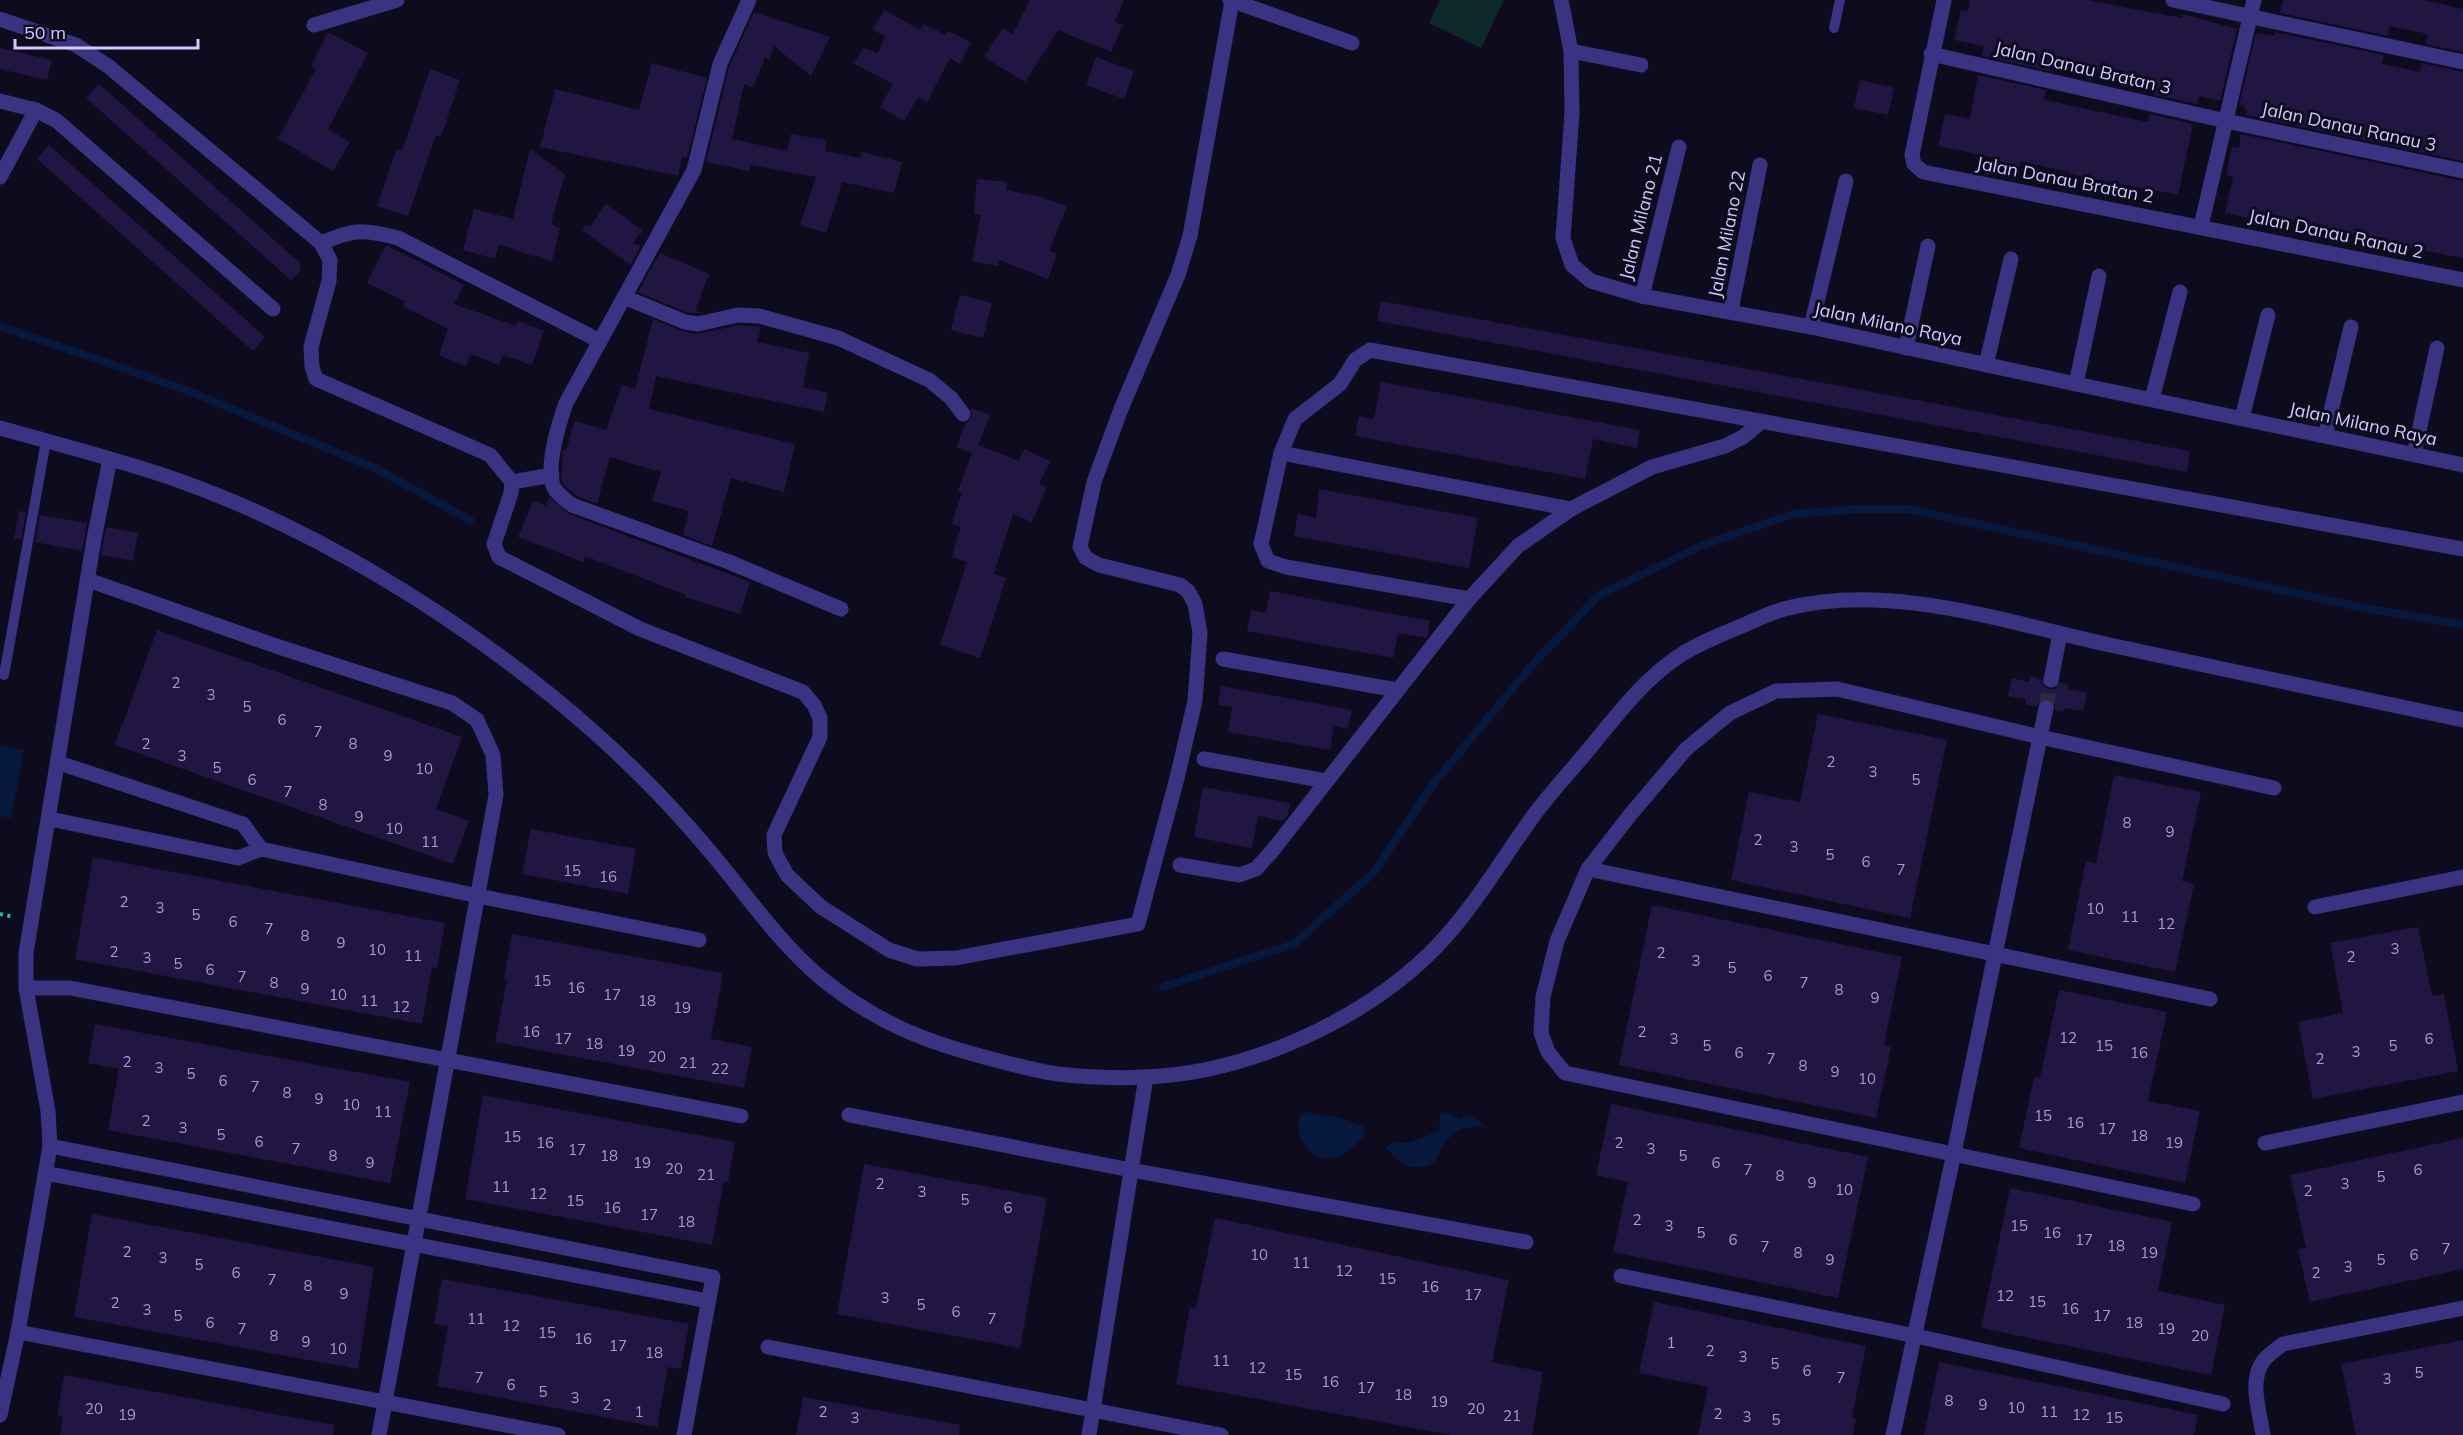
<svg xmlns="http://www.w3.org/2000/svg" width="2463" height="1435" viewBox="0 0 2463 1435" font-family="Mulish,sans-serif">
<rect width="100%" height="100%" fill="#0f0b1f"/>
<!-- green -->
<polygon fill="#0e2929" points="1440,0 1504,0 1481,48 1429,23"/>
<!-- water -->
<g fill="#06193d">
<polygon points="0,745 24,750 11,818 0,816"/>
<path d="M1309,1112L1317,1115L1334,1116L1363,1126L1365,1137C1357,1143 1348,1153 1338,1157C1313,1167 1291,1136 1301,1114Z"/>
<path d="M1447,1112L1460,1120L1467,1115H1472L1486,1127C1472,1126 1458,1127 1448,1139C1436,1152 1440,1169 1416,1167C1415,1167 1408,1167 1407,1166C1400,1162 1392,1153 1385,1148L1395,1142L1409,1143L1439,1131L1440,1114Z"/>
</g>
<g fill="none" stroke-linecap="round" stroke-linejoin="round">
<!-- stream -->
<g stroke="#06193d" stroke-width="8">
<polyline points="0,326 186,390 375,468 470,520"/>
<polyline points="1163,987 1294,944 1373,873 1434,783 1533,664 1599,595 1703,545 1793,514 1857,509 1908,509 2364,608 2463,625"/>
</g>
</g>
<!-- building -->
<g fill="#201641">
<polygon points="1030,0 1124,0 1115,22 1123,25 1111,52 1058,30 1025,82 984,57 1003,28 1013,34"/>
<polygon points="1970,0 2087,0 2182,18 2182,14 2237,29 2220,101 2199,96 2197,104 2154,95 2156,85 2106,74 2052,62 2050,71 1982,56 1984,46 1954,40 1961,10 1968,12"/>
<polygon points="2283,0 2423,0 2463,9 2463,52 2426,44 2428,34 2390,26 2388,36 2280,13"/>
<polygon points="884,10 920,30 923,24 946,35 948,31 971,42 960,64 950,58 927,102 918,97 904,121 880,107 893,84 854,64 863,48 878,53 885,36 873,30"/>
<polygon points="754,12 830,37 811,76 774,46 769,59 765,57 753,87 744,84 732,139 787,151 791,134 826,140 825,151 860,158 862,152 902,162 894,193 842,182 826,233 800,225 816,177 751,165 749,171 706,162 729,67"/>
<polygon points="328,32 368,53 328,129 350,142 333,171 278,139 316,69 311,66"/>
<polygon points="2275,32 2384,55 2382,64 2420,72 2422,63 2463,72 2463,161 2246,115 2247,109 2244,109 2245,106 2239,105 2256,33 2274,36"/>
<polygon points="0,48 52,60 47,80 0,69"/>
<polygon points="1096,57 1134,71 1124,99 1086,85"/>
<polygon points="652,63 707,78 687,158 682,157 678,176 540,147 555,89 639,110"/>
<polygon points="430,69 460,80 441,137 436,135 408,216 377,206 397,149 402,151"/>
<polygon points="1978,75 2046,90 2044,100 2148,122 2150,114 2193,124 2178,195 2070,174 2070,172 2020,161 2019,169 1993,164 1995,158 1938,146 1945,114 1970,119"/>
<polygon points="1860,80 1894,88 1888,115 1854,108"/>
<polygon points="99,84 300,263 300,271 291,280 86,98"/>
<polygon points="2241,134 2463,181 2463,258 2395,245 2395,243 2308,223 2278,217 2277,224 2225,213 2233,177 2226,175 2232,147 2239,148"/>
<polygon points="49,145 265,337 253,351 37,159"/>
<polygon points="530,149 565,174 551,224 560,228 552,262 536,255 535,257 499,244 495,259 463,250 474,209 513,219"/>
<polygon points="977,179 1007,182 1006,190 1041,197 1067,206 1049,251 1057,254 1048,279 999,260 998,266 972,261 981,215 974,214"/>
<polygon points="606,204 642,230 633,243 641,246 631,265 582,230 585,225 590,227"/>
<polygon points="386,245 464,285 454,304 516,326 518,321 544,331 532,365 503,355 499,365 471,354 466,366 439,355 448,329 403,306 405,301 367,283"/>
<polygon points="660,253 709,274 695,311 703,313 688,313 638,292"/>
<polygon points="960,295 992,303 983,338 951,330"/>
<polygon points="1381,301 2190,451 2187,472 1377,321"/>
<polygon points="653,319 682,331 697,334 739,325 761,327 757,342 809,353 803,387 828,393 824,412 656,376 649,409 795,444 784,492 731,478 712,546 683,535 689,511 652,501 661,472 610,457 597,504 577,496 564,485 561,478 563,450 566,451 575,421 606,430 622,385 635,389"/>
<polygon points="1381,382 1640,430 1637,448 1593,439 1585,479 1355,436 1359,416 1374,419"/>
<polygon points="971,408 990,415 978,445 1019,461 1024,449 1050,461 1039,484 1047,487 1032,522 1013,514 994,574 1006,578 980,658 940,645 967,562 952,557 961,527 952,524 962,492 958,491 972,453 956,447 966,423 972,417"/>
<polygon points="1319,489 1478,518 1469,568 1294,536 1298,514 1316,518"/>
<polygon points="549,497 569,514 750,582 740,614 685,597 686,595 585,556 583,562 518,537 533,501 546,506"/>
<polygon points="19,511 26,512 21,540 14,538"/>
<polygon points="40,515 87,523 82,551 35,542"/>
<polygon points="106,527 138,533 133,561 101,555"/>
<polygon points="1270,591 1430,621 1427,638 1398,633 1393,658 1247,631 1251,610 1266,613"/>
<polygon points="157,630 462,737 436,809 469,821 453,864 115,745"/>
<polygon points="2030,676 2041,679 2042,684 2049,689 2055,689 2060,682 2069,684 2068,689 2087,693 2083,711 2064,708 2063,712 2055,710 2055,704 2049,699 2042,699 2036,706 2025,704 2026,699 2008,696 2012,678 2029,682"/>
<polygon points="1221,686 1352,710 1348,729 1334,726 1330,750 1228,732 1232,707 1218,705"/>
<polygon points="1818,714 1947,740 1910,918 1731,880 1749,792 1800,802"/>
<polygon points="2114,775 2201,792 2182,881 2194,884 2175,972 2068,950 2086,861 2096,863"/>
<polygon points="1203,787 1290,803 1288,815 1283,821 1258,816 1252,848 1194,837"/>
<polygon points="531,829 636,849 628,894 522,874"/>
<polygon points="93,857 445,923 437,968 432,967 422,1024 75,959"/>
<polygon points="1652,905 1902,957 1884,1045 1891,1047 1876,1118 1619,1065"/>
<polygon points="2418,927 2432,996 2444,994 2458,1071 2313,1099 2298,1022 2343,1013 2330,943"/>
<polygon points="512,934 723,973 711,1039 752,1047 744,1088 495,1042 507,980 504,979"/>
<polygon points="2059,990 2167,1012 2148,1101 2200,1111 2185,1183 2019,1148 2034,1077 2040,1078"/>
<polygon points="95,1024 410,1082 390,1183 108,1130 119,1069 88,1063"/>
<polygon points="483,1095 735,1142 728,1182 724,1181 712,1245 465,1199"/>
<polygon points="1611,1104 1868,1157 1838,1298 1613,1252 1628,1182 1596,1175"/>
<polygon points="2463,1138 2463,1269 2310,1302 2298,1249 2306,1248 2290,1175"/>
<polygon points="864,1164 1047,1198 1020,1348 837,1314"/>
<polygon points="2010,1188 2172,1222 2158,1291 2225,1305 2211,1375 1981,1328"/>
<polygon points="92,1214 374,1267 358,1369 74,1317"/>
<polygon points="1215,1218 1509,1280 1492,1362 1543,1372 1532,1435 1451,1435 1176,1384 1190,1307 1196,1308"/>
<polygon points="442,1279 689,1324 681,1369 668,1367 657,1427 437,1386 448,1326 434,1324"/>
<polygon points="1654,1302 1866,1346 1852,1417 1856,1418 1853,1435 1698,1435 1708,1387 1639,1373"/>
<polygon points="2463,1340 2463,1435 2356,1435 2341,1364"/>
<polygon points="1939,1362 2198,1415 2194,1435 1924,1435"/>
<polygon points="64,1375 334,1425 333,1435 60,1435 63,1416 57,1415"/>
<polygon points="803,1397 960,1425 959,1435 796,1435"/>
</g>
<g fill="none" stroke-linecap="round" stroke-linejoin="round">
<!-- minor-tunnel -->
<polyline stroke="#2c2841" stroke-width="15" stroke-dasharray="15 8" stroke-linecap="butt" points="2046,708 2051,680"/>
<!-- path -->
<polyline stroke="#27b6b1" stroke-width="4" stroke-dasharray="3 4.5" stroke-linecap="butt" points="0,914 14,917"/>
<!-- service -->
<g stroke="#393381" stroke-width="10">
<polyline points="1834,28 1840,0"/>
<polyline points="4,675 46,441"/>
</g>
<!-- minor -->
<g stroke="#393381" stroke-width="15">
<path d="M749,0L720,64L694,170L566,403C559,423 545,468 554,488C558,495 566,500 572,505L729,562L841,609"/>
<polyline points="1230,0 1352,43"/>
<polyline points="1561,0 1571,51 1572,113 1563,238 1572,265 1591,281 1642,296 1811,327 2076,384 2463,465"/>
<polyline points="1944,0 1912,155 1914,164 1923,172 2463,280"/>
<polyline points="2173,0 2463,62"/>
<polyline points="0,19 76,45 108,66 321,243 330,260 329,281 311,347 312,367 316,379 490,455 512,482 511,493 494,544 499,557 640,629 803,692 814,705 820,718 820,737 774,835 775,853 787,875 821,907 889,950 917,959 956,958 1138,924 1177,778 1195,701 1200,633 1195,604 1188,591 1180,585 1099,565 1086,558 1080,547 1094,482 1121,409 1178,275 1190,236 1232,1"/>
<polyline points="314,25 397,0"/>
<polyline points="1571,51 1641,65"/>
<polyline points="1931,54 2226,121 2463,171"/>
<polyline points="0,101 36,110 57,121 273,309"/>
<polyline points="0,177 36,110"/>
<polyline points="2201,226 2254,0"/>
<path d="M321,243C354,229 363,229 398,238L600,341"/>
<polyline points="1642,296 1679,147"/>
<polyline points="624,297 685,322 698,324 738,315 759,316 838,338 929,380 951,398 963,414"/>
<polyline points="1731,310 1760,165"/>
<polyline points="1811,327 1846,181"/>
<polyline points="1906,348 1928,246"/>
<polyline points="1986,365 2011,259"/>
<polyline points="2076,384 2099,276"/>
<polyline points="2152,399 2180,292"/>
<polyline points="2242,418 2268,315"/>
<path d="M0,428C60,445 121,460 180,481C312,528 444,609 553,697C608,742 661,793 707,848C744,891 777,941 821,978C874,1021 922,1041 988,1058C1011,1064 1035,1071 1058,1074C1086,1077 1117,1079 1145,1077C1249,1073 1368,1019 1440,943C1476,904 1503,858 1534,815C1551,792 1571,771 1589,749C1617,715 1642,681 1679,656C1699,643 1722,634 1744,625C1757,619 1770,613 1784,609C1889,581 2008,623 2110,645C2228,670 2345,695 2463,720"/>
<polyline points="2325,436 2351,327"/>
<polyline points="1281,453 1571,509"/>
<polyline points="2414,454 2437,348"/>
<polyline points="512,482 552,475"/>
<polyline points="88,580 276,646 452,703 477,720 493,755 496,795 379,1435"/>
<polyline points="1469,599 1286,567 1268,561 1261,544 1281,453 1295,419 1340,384 1355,360 1370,350 2463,549"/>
<polyline points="1223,659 1397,690"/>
<polyline points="2051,680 2060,634"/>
<polyline points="1204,759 1326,781"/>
<polyline points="59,763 243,824 261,849"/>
<polyline points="50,819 238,858 261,849 478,896 699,940"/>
<polyline points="1180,865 1239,875 1256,869 1273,850 1469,599 1518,546 1571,509 1652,467 1725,446 1743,437 1761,422"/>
<polyline points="1588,869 2210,999"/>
<polyline points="2315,907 2463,877"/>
<polyline points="26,988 70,988 741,1116"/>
<polyline points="849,1115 1131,1170 1526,1242"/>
<polyline points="2265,1143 2463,1102"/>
<polyline points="50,1146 713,1277 684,1435"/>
<polyline points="45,1173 708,1301"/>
<polyline points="2193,1204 1565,1073 1548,1052 1541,1033 1543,997 1557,941 1588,869 1630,815 1686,749 1730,713 1776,691 1837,689 2040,737 2274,788"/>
<polyline points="1621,1276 1916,1336 2223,1404"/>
<polyline points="18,1332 558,1435"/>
<polyline points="768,1347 1221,1435"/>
<polyline points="0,1415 18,1332 50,1146 48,1111 26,988 26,953 94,539 110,459"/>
<polyline points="1089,1435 1146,1077"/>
<polyline points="1893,1435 1954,1153 2046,708"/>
<path d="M2263,1435C2260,1412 2248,1380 2264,1360C2269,1354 2277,1349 2283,1344L2463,1308"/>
</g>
</g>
<g text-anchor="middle" stroke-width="6" stroke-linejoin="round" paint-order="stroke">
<!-- number labels -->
<g font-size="15" fill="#a59cd0">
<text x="176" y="688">2</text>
<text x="211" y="700">3</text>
<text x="247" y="712">5</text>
<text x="282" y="725">6</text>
<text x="318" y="737">7</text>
<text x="146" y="749">2</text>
<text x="353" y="749">8</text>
<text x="182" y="761">3</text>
<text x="388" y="761">9</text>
<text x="1831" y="767">2</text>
<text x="217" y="773">5</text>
<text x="424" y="774">10</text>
<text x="1873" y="777">3</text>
<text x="252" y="785">6</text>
<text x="1916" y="785">5</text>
<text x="288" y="797">7</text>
<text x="323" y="810">8</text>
<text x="359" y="822">9</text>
<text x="2127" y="828">8</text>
<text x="394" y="834">10</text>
<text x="2170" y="837">9</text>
<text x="1758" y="845">2</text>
<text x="430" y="847">11</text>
<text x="1794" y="852">3</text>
<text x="1830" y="860">5</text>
<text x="1866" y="867">6</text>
<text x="1901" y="875">7</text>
<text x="572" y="876">15</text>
<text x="608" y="882">16</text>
<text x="124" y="907">2</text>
<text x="160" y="913">3</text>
<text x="2095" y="914">10</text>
<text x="196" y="920">5</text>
<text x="2130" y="922">11</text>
<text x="233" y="927">6</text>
<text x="2166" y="929">12</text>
<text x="269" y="934">7</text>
<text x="305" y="941">8</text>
<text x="341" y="948">9</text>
<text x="2395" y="954">3</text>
<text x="377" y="955">10</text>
<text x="114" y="957">2</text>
<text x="1661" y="958">2</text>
<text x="413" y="961">11</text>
<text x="2351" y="962">2</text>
<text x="147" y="963">3</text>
<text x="1696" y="966">3</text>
<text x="178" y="969">5</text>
<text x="1732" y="973">5</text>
<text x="210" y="975">6</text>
<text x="1768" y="981">6</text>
<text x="242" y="982">7</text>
<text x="542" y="986">15</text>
<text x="274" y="988">8</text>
<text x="1804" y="988">7</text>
<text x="576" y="993">16</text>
<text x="305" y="994">9</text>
<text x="1839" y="995">8</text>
<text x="338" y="1000">10</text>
<text x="612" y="1000">17</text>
<text x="1875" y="1003">9</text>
<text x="369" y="1006">11</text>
<text x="647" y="1006">18</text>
<text x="401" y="1012">12</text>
<text x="682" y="1013">19</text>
<text x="531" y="1037">16</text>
<text x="1642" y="1037">2</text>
<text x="2068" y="1043">12</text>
<text x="563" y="1044">17</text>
<text x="1674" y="1044">3</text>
<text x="2429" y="1044">6</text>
<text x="594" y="1049">18</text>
<text x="1707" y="1051">5</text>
<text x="2104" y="1051">15</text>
<text x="2393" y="1051">5</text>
<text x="626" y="1056">19</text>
<text x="2356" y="1057">3</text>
<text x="1739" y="1058">6</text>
<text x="2139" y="1058">16</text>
<text x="657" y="1062">20</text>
<text x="1771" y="1064">7</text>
<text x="2320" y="1064">2</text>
<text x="127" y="1067">2</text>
<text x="688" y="1068">21</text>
<text x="1803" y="1071">8</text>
<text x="159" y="1073">3</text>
<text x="720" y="1074">22</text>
<text x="1835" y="1077">9</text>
<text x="191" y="1079">5</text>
<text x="1867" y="1084">10</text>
<text x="223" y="1086">6</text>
<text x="255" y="1092">7</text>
<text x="287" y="1098">8</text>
<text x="319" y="1104">9</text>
<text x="351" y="1110">10</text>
<text x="383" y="1117">11</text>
<text x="2043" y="1121">15</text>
<text x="146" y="1126">2</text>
<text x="2075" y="1128">16</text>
<text x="183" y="1133">3</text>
<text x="2107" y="1134">17</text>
<text x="221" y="1140">5</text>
<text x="2139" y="1141">18</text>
<text x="512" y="1142">15</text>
<text x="259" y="1147">6</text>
<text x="545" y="1148">16</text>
<text x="1619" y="1148">2</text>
<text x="2174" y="1148">19</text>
<text x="296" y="1154">7</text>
<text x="1651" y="1154">3</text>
<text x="577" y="1155">17</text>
<text x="333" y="1161">8</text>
<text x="609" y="1161">18</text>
<text x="1683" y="1161">5</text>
<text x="370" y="1168">9</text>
<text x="642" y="1168">19</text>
<text x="1716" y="1168">6</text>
<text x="674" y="1174">20</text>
<text x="1748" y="1175">7</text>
<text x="2418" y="1175">6</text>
<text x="706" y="1180">21</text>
<text x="1780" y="1181">8</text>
<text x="2381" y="1182">5</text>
<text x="1812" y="1188">9</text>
<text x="880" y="1189">2</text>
<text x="2345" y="1189">3</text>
<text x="501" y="1192">11</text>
<text x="1844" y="1195">10</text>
<text x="2308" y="1196">2</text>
<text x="922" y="1197">3</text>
<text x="538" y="1199">12</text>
<text x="965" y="1205">5</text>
<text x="575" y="1206">15</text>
<text x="612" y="1213">16</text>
<text x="1008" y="1213">6</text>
<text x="649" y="1220">17</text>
<text x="1637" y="1225">2</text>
<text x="686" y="1227">18</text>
<text x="1669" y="1231">3</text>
<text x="2019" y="1231">15</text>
<text x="1701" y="1238">5</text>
<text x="2052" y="1238">16</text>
<text x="1733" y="1245">6</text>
<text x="2084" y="1245">17</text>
<text x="2116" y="1251">18</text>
<text x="1765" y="1252">7</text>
<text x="2446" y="1254">7</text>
<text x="127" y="1257">2</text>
<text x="1798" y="1258">8</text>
<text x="2149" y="1258">19</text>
<text x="1259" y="1260">10</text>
<text x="2414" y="1260">6</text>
<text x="163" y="1263">3</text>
<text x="1830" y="1265">9</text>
<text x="2381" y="1265">5</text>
<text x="1301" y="1268">11</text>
<text x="199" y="1270">5</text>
<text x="2348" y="1272">3</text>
<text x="1344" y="1276">12</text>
<text x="236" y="1278">6</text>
<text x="2316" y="1278">2</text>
<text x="1387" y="1284">15</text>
<text x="272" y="1285">7</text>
<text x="308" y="1291">8</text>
<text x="1430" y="1292">16</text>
<text x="344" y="1299">9</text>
<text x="1473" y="1300">17</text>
<text x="2005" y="1301">12</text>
<text x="885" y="1303">3</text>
<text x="2037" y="1307">15</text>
<text x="115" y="1308">2</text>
<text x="921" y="1310">5</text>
<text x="2070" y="1314">16</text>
<text x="147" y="1315">3</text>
<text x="956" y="1317">6</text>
<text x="178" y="1321">5</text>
<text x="2102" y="1321">17</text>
<text x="476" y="1324">11</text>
<text x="992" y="1324">7</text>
<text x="210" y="1328">6</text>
<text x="2134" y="1328">18</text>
<text x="511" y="1331">12</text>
<text x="242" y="1334">7</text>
<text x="2166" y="1334">19</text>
<text x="547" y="1338">15</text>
<text x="274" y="1341">8</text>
<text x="2200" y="1341">20</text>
<text x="583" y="1344">16</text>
<text x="306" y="1347">9</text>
<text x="1671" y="1348">1</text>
<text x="618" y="1351">17</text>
<text x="338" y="1354">10</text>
<text x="1710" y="1356">2</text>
<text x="654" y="1358">18</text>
<text x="1743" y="1362">3</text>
<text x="1221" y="1366">11</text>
<text x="1775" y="1369">5</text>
<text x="1257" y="1373">12</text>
<text x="1807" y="1376">6</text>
<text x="2419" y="1378">5</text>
<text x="1293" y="1380">15</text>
<text x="479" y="1383">7</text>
<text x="1841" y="1383">7</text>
<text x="2387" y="1384">3</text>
<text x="1330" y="1387">16</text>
<text x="511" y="1390">6</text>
<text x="1366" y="1393">17</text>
<text x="543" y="1397">5</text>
<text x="1403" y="1400">18</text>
<text x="575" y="1403">3</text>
<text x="1949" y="1406">8</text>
<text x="1439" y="1407">19</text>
<text x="607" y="1410">2</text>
<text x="1983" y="1410">9</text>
<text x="2016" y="1413">10</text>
<text x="94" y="1414">20</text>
<text x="1476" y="1414">20</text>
<text x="639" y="1417">1</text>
<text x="823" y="1417">2</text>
<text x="2049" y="1417">11</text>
<text x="1718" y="1419">2</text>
<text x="127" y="1420">19</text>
<text x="2081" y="1420">12</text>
<text x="1512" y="1421">21</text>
<text x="1747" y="1422">3</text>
<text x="855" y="1423">3</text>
<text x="2114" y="1423">15</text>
<text x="1776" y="1425">5</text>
</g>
<!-- street labels -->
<g font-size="18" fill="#d1c9ff" stroke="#0f0b1f">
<text transform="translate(2083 68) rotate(13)" y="6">Jalan Danau Bratan 3</text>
<text transform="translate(2349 127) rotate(12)" y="6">Jalan Danau Ranau 3</text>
<text transform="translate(2065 180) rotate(11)" y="6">Jalan Danau Bratan 2</text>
<text transform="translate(1641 217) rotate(-76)" y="6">Jalan Milano 21</text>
<text transform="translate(1727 234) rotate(-79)" y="6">Jalan Milano 22</text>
<text transform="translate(2336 234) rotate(12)" y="6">Jalan Danau Ranau 2</text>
<text transform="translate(1888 324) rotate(12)" y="6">Jalan Milano Raya</text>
<text transform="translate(2363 424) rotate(12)" y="6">Jalan Milano Raya</text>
</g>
</g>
<!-- scale -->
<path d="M15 39v9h183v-9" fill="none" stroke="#d1c9ff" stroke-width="3"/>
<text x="24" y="39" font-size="18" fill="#d1c9ff" stroke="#0f0b1f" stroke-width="4.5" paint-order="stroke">50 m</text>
</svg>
